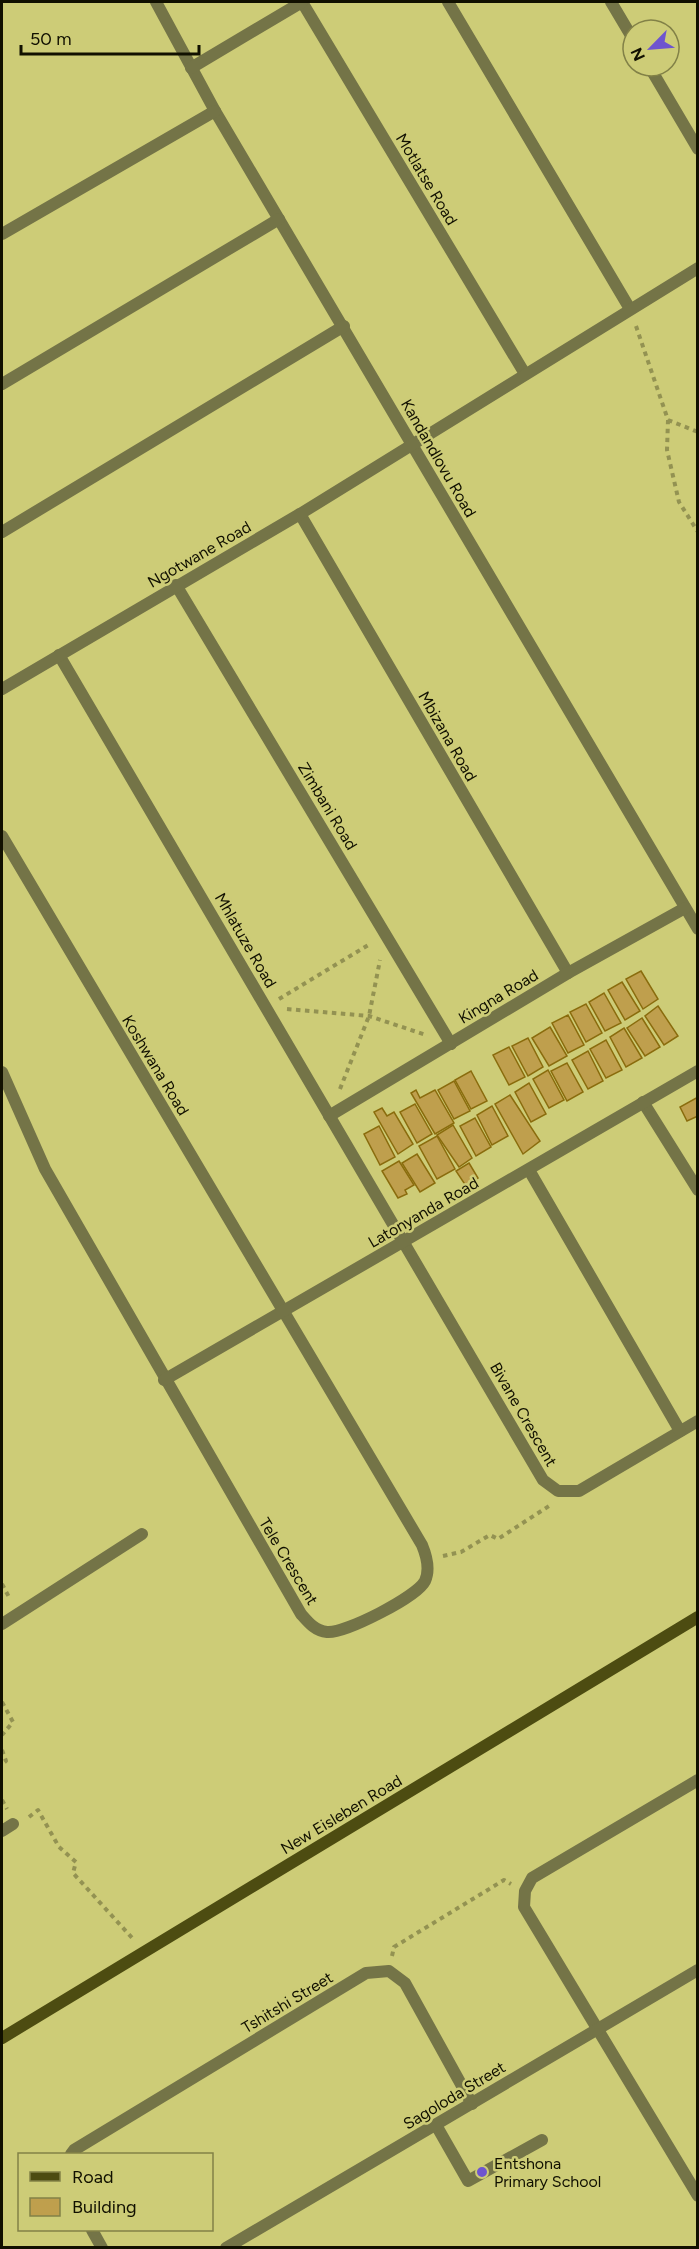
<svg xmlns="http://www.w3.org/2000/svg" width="699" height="2249" viewBox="0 0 699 2249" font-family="Figtree,sans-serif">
<rect width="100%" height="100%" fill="#cdcc77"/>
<!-- building -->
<g fill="#bf9f4d" stroke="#8a6c0d" stroke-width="1.5">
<polygon points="641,971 658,999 643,1009 626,979"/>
<polygon points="622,982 640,1011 625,1020 608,990"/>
<polygon points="604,993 621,1023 605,1031 589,1002"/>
<polygon points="586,1004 602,1033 586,1042 570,1012"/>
<polygon points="658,1006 678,1036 664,1045 645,1016"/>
<polygon points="568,1015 584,1045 568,1053 552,1023"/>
<polygon points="642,1018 660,1047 645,1056 627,1028"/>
<polygon points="550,1027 567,1056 549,1066 532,1038"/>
<polygon points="624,1028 642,1058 626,1067 610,1037"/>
<polygon points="528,1038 543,1067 528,1076 512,1046"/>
<polygon points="606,1040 622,1070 606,1078 590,1049"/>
<polygon points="509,1047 525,1077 509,1085 493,1055"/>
<polygon points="588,1051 603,1081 588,1089 572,1060"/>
<polygon points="567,1063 583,1092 567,1101 551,1071"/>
<polygon points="548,1070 564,1100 549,1108 533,1079"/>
<polygon points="471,1071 487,1101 471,1109 455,1080"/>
<polygon points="454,1081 470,1111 454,1119 438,1090"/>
<polygon points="529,1083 546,1114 531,1122 515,1092"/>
<polygon points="416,1090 420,1098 435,1090 454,1123 435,1134 411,1093"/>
<polygon points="510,1095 540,1141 523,1154 495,1104"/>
<polygon points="698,1097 698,1116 687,1121 680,1107"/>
<polygon points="415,1104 432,1134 417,1143 400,1112"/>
<polygon points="492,1106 508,1136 492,1145 477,1115"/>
<polygon points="382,1108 387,1116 394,1112 413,1144 398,1154 374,1112"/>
<polygon points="475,1118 491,1147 476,1156 460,1126"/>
<polygon points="453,1125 472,1158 459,1167 437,1135"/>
<polygon points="379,1126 395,1157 380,1165 364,1134"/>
<polygon points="437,1136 455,1169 437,1179 419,1146"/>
<polygon points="417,1154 435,1183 420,1192 402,1163"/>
<polygon points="399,1161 414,1185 405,1190 407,1194 398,1198 382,1171"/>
<polygon points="469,1163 478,1178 466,1186 456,1171"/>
</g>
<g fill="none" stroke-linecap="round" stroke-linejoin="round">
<!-- path -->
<g stroke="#939252" stroke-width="4" stroke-dasharray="4.5 4.5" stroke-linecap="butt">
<polyline points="636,326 668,420 667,450 679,502 698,532"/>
<polyline points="668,420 698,432"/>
<polyline points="279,999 370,944"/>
<polyline points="287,1009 369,1016 426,1035"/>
<polyline points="340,1089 369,1016 380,960"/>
<polyline points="443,1556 461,1552 490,1535 498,1539 549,1506"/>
<polyline points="2,1584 10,1599"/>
<polyline points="2,1702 13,1722 2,1735"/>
<polyline points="2,1750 6,1761 2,1764"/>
<polyline points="2,1800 7,1809"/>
<polyline points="29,1817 38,1810 59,1847 76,1862 73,1873 134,1940"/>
<polyline points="392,1956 394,1947 504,1880 511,1884"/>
</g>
<!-- lane -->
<polyline stroke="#747447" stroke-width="12" points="436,2125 468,2181 542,2140"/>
<!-- street -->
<g stroke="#747447" stroke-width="12">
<polyline points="156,2 215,111 698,929"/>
<polyline points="302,2 525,374"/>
<polyline points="448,2 630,309"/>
<polyline points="611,2 633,39"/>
<polyline points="649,66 698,149"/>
<polyline points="191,68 302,2"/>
<polyline points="2,234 215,111"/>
<polyline points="2,384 279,219"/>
<polyline points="300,514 568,973"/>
<polyline points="2,532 344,326"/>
<polyline points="176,585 451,1044"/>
<polyline points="59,655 543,1480 558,1491 579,1491 698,1421"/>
<polyline points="2,689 300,514 698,268"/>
<path d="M2,836L422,1545C427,1557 430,1570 425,1581C417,1597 344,1634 327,1632C315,1631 308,1622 301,1614L45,1169L2,1072"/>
<polyline points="643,1102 698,1190"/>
<polyline points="329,1116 568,973 685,908"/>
<polyline points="529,1170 680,1431"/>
<polyline points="164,1380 698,1071"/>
<polyline points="2,1624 142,1534"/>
<polyline points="698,1780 532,1878 525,1891 524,1907 698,2196"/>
<polyline points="2,1831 13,1824"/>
<polyline points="71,2154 74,2150 366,1973 389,1971 405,1983 472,2104"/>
<polyline points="92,2230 102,2248"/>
<polyline points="226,2248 698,1970"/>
</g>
<!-- secondary -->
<polyline stroke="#4d4c11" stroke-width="12" points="2,2038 698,1617"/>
</g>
<!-- markers -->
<circle fill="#6e55cf" stroke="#cdcc77" stroke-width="2" cx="482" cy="2172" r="6"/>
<g text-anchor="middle" stroke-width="5" stroke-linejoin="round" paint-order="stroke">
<!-- street labels -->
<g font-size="16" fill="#111000" stroke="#cdcc77">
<text transform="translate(427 179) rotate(59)" y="6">Motlatse Road</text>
<text transform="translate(439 458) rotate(60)" y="6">Kandandlovu Road</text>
<text transform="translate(199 554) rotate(-30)" y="6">Ngotwane Road</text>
<text transform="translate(448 736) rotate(60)" y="6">Mbizana Road</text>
<text transform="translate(328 806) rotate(59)" y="6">Zimbani Road</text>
<text transform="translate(246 940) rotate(60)" y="6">Mhlatuze Road</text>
<text transform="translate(498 996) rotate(-31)" y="6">Kingna Road</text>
<text transform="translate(156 1065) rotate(59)" y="6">Koshwana Road</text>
<text transform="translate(423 1212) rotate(-30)" y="6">Latonyanda Road</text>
<text transform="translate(524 1414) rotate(60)" y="6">Bivane Crescent</text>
<text transform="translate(289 1561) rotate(59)" y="6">Tele Crescent</text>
<text transform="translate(341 1814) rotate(-31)" y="6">New Eisleben Road</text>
<text transform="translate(287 2002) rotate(-31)" y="6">Tshitshi Street</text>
<text transform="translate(454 2095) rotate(-31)" y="6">Sagoloda Street</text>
</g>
<!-- poi labels -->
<g font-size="16" fill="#111000" stroke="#cdcc77" text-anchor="start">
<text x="494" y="2169">Entshona<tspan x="494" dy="18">Primary School</tspan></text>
</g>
</g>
<!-- border -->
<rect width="699" height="2249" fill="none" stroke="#111000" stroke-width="6"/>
<!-- legend -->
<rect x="18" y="2153" width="195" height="78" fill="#cdcc77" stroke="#828147" stroke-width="1.5"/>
<rect x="30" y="2172" width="30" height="9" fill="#4d4c11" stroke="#828147" stroke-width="1.5"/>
<text x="72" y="2183" font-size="18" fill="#111000">Road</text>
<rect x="30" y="2198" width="30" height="18" fill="#bf9f4d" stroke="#828147" stroke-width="1.5"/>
<text x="72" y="2213" font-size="18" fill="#111000">Building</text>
<!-- north arrow -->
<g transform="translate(651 48) rotate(245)"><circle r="28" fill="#cdcc77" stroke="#828147" stroke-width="1.5"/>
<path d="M0-4.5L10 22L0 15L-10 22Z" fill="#6e55cf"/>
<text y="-9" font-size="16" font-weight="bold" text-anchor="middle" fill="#111000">N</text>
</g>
<!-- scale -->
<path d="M21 45v9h178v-9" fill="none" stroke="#111000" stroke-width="3"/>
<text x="30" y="45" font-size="18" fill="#111000" stroke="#cdcc77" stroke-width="4.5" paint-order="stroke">50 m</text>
</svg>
